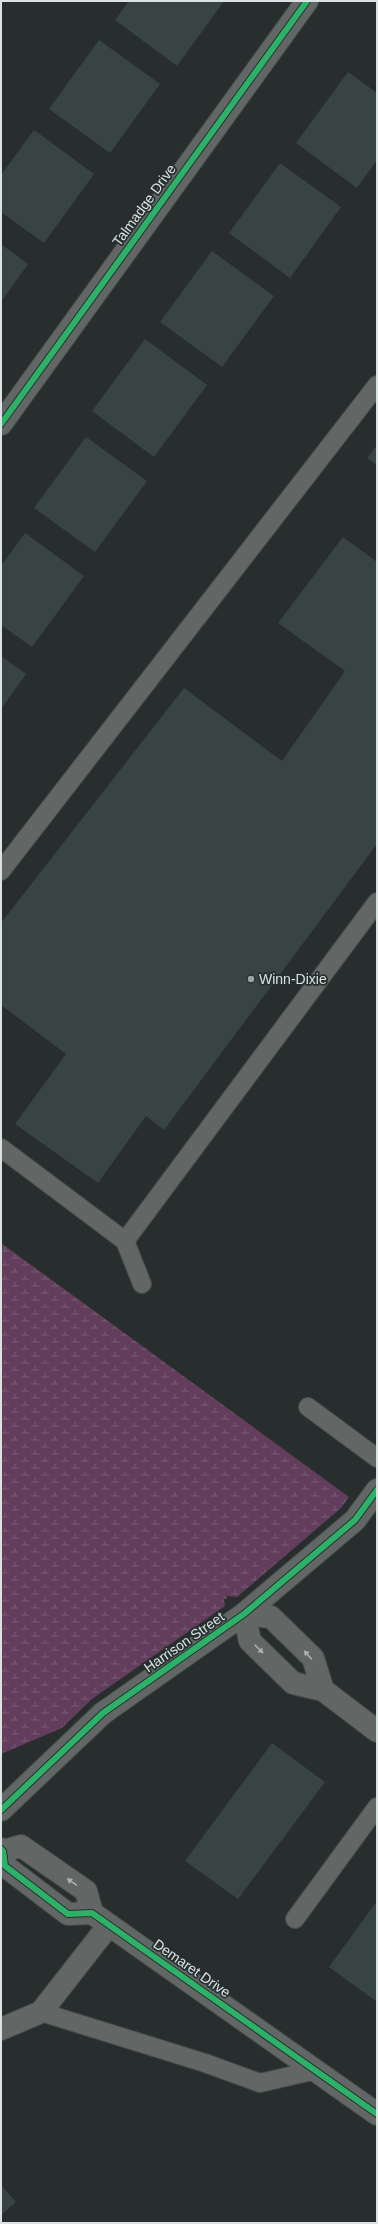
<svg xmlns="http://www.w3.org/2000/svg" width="378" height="2224" viewBox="0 0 378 2224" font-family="Helvetica,sans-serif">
<defs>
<pattern id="wetland-marsh" width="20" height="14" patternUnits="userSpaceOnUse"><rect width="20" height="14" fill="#623e5c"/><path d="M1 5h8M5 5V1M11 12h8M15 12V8" fill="none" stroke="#785a73"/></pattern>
</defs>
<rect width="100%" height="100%" fill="#282d2d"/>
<!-- wetland -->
<polygon fill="url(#wetland-marsh)" points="1,1243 349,1497 341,1508 237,1597 227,1596 227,1599 224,1599 225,1606 92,1699 62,1728 1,1754"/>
<!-- building -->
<g fill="#384444">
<polygon points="129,1 224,1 177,66 115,20"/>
<polygon points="99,40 160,84 110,153 49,109"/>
<polygon points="348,72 377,93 377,160 357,188 296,143"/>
<polygon points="34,130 94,174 44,243 1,212 1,175"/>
<polygon points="280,163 341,207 290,278 229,233"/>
<polygon points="1,244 28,264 1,302"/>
<polygon points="212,251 274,296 222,367 160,322"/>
<polygon points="145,339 207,385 154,457 92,411"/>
<polygon points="86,437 147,481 95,552 34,508"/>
<polygon points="377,445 377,465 367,458"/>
<polygon points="25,533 84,576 32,647 1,625 1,566"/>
<polygon points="343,537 377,562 377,844 164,1130 146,1116 98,1183 15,1124 66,1054 1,1005 1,923 184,688 282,761 345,671 278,623"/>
<polygon points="1,656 26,674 1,709"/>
<polygon points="272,1743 325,1782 238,1899 185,1861"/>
<polygon points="377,1901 377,2002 329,1967"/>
<polygon points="1,2185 16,2202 1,2215"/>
</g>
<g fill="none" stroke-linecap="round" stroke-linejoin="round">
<!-- service casing -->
<g stroke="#454a4a" stroke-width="20">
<g id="service">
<polyline points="1,871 377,385"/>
<polyline points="1,1148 125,1241"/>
<polyline points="142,1284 125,1241 377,902"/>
<polyline points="308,1407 377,1458"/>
<polyline points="295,1919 377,1807"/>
<polyline points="41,2012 205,2063 260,2083 316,2070"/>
</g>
</g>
<!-- minor casing -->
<g stroke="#454a4a" stroke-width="24">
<g id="minor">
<polyline points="1,424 307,1"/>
<polyline points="323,1690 313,1658 271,1617 244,1614 250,1641 293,1683 323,1690 377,1731"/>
<polyline points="1,1849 3,1851 5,1866 68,1914 92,1913 377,2114"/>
<polyline points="3,1851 21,1846 86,1891 92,1913"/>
<polyline points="1,2029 41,2012 109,1925"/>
</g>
</g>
<!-- tertiary casing -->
<g stroke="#454a4a" stroke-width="24">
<polyline id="tertiary" points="1,1810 103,1713 244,1614 355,1520 377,1490"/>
</g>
<!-- service -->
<use href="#service" stroke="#626766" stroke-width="18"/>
<!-- minor -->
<use href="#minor" stroke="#626766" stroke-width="22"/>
<!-- tertiary -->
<use href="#tertiary" stroke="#626766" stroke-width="22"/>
<!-- cycleway casing -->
<g stroke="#25302f" stroke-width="8">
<g id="cycleway">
<polyline points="1,424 307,1"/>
<polyline points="1,1810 103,1713 244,1614 355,1520 377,1490"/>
<polyline points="1,1849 3,1851 5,1866 68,1914 92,1913 377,2114"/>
</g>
</g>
<!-- cycleway -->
<use href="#cycleway" stroke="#2db169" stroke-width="6"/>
</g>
<!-- one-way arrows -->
<defs><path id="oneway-solid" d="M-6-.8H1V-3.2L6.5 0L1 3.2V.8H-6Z"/></defs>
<g fill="#abb1b0">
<use href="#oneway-solid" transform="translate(259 1649) rotate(45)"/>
<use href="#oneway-solid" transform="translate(308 1655) rotate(-132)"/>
<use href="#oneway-solid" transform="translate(72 1882) rotate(-146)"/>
</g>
<!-- markers -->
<circle fill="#9ca3a3" stroke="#25302f" stroke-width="1.5" cx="251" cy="979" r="4"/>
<g text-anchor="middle" stroke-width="3.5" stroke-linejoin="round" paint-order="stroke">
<!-- street labels -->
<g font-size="14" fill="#dbe3e2" stroke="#25302f">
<text transform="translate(144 205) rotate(-54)" y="5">Talmadge Drive</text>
<text transform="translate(184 1642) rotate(-35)" y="5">Harrison Street</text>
<text transform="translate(192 1968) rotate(35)" y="5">Demaret Drive</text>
</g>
<!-- poi labels -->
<g font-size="14" fill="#dbe3e2" stroke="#25302f" text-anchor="start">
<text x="259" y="984">Winn-Dixie</text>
</g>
</g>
<!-- border -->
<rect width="378" height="2224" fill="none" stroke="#dbe3e2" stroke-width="4"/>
</svg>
